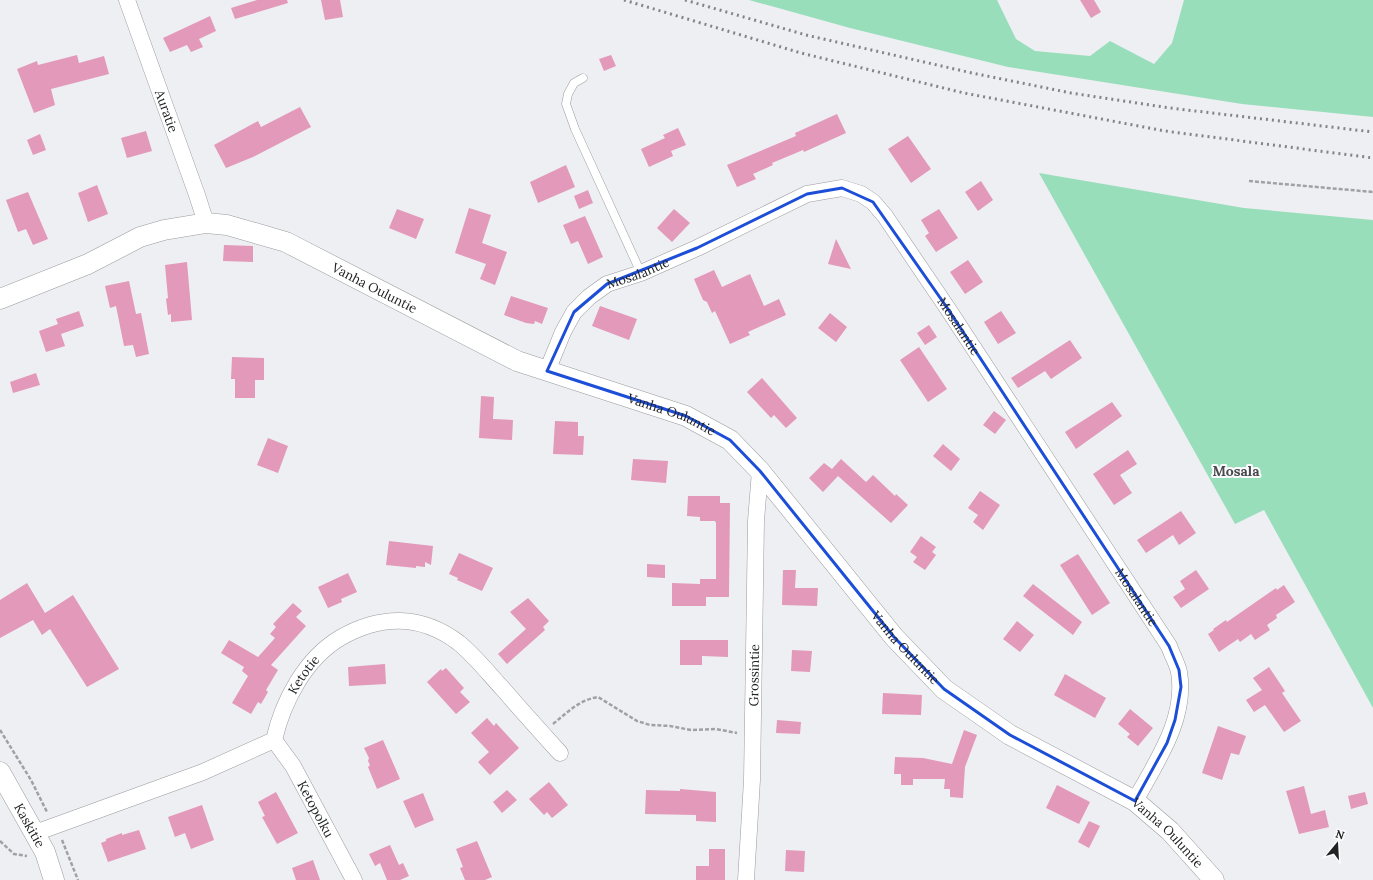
<svg xmlns="http://www.w3.org/2000/svg" width="1373" height="880" viewBox="0 0 1373 880" font-family="Lora,serif">
<rect width="100%" height="100%" fill="#eeeff3"/>
<!-- green -->
<g fill="#99debb">
<polygon points="749,0 997,0 1016,39 1035,51 1090,56 1110,41 1154,64 1172,43 1184,0 1373,0 1373,117 1242,104 1008,67 850,28"/>
<polygon points="1039,173 1244,208 1373,220 1373,708 1264,510 1235,524"/>
</g>
<!-- building -->
<g fill="#e299ba">
<polygon points="257,0 287,0 288,3 235,19 231,8"/>
<polygon points="321,0 340,0 343,17 325,20"/>
<polygon points="1080,0 1094,0 1101,12 1091,18"/>
<polygon points="210,16 216,31 199,39 203,47 191,52 187,45 170,52 163,38"/>
<polygon points="77,55 79,63 104,56 109,74 51,89 55,105 34,113 17,69 37,61 38,65"/>
<polygon points="611,55 616,66 604,71 599,59"/>
<polygon points="300,107 311,127 253,157 226,168 214,145 258,121 261,127"/>
<polygon points="837,114 846,133 804,152 803,150 772,163 773,165 753,174 756,179 737,187 727,165 796,136 795,133"/>
<polygon points="678,128 686,145 671,151 673,156 649,167 641,149 665,138 663,135"/>
<polygon points="146,131 152,151 127,158 121,138"/>
<polygon points="40,134 46,150 33,155 27,140"/>
<polygon points="908,136 931,169 911,183 888,149"/>
<polygon points="566,165 575,187 538,203 530,182"/>
<polygon points="981,181 993,200 978,211 965,192"/>
<polygon points="97,185 108,214 88,222 78,193"/>
<polygon points="588,190 593,203 579,209 574,196"/>
<polygon points="28,192 48,239 33,245 26,229 18,232 6,200"/>
<polygon points="469,208 491,215 482,243 507,252 495,285 480,279 486,264 455,253"/>
<polygon points="397,209 424,219 416,239 389,228"/>
<polygon points="674,209 690,223 672,242 657,228"/>
<polygon points="939,209 958,238 936,252 925,236 929,233 921,220"/>
<polygon points="585,216 603,257 588,264 578,241 571,244 563,225"/>
<polygon points="836,239 851,269 828,264"/>
<polygon points="224,245 253,246 253,262 223,261"/>
<polygon points="968,260 983,282 965,294 950,272"/>
<polygon points="187,262 192,320 171,322 171,314 168,315 166,299 168,298 165,265"/>
<polygon points="714,270 722,287 750,274 764,306 779,299 786,315 748,332 750,335 730,344 715,311 712,313 707,302 703,300 694,279"/>
<polygon points="129,281 136,314 141,313 149,354 136,357 133,345 124,346 116,306 110,308 105,286"/>
<polygon points="511,296 548,308 542,324 535,321 534,324 526,323 504,315"/>
<polygon points="600,306 637,319 629,340 592,326"/>
<polygon points="79,311 84,326 61,334 65,346 46,352 39,331 58,324 56,319"/>
<polygon points="1001,311 1016,333 998,344 984,322"/>
<polygon points="830,313 847,327 836,342 818,328"/>
<polygon points="929,325 937,337 925,345 917,333"/>
<polygon points="1070,340 1082,358 1051,379 1045,371 1018,388 1011,378"/>
<polygon points="919,347 947,389 928,402 900,360"/>
<polygon points="232,357 264,358 264,380 255,380 255,398 235,398 235,379 231,379"/>
<polygon points="36,373 40,385 13,393 10,382"/>
<polygon points="762,378 797,418 786,428 774,415 771,418 747,392"/>
<polygon points="481,396 494,397 493,419 513,420 512,440 479,438"/>
<polygon points="1112,402 1122,416 1076,449 1065,432"/>
<polygon points="994,411 1006,420 995,434 983,425"/>
<polygon points="555,421 578,422 578,436 584,436 583,455 553,454"/>
<polygon points="268,438 288,446 278,473 257,465"/>
<polygon points="943,444 960,459 951,471 933,456"/>
<polygon points="1128,450 1137,464 1120,475 1132,493 1114,505 1093,474"/>
<polygon points="633,459 668,461 666,483 631,480"/>
<polygon points="841,459 866,482 873,475 895,496 896,494 908,505 891,523 838,476 823,492 809,478 824,463 832,469"/>
<polygon points="980,491 1000,505 983,530 973,522 978,515 968,508"/>
<polygon points="688,496 720,496 720,503 730,503 729,597 706,597 706,606 672,606 672,583 700,584 700,579 716,579 716,523 715,521 700,521 700,517 687,516"/>
<polygon points="1181,511 1196,533 1179,545 1173,535 1146,553 1137,540"/>
<polygon points="921,536 936,547 932,552 936,555 925,570 913,562 917,557 910,552"/>
<polygon points="389,541 433,546 431,565 425,562 425,567 416,566 416,568 386,565"/>
<polygon points="459,553 493,568 482,591 457,580 458,578 449,574"/>
<polygon points="1078,554 1110,603 1092,615 1060,565"/>
<polygon points="647,564 665,565 665,578 647,577"/>
<polygon points="783,570 796,570 795,588 818,588 817,606 782,605"/>
<polygon points="1196,570 1209,589 1181,608 1173,597 1185,589 1180,581"/>
<polygon points="348,573 357,592 341,599 342,602 328,608 318,587"/>
<polygon points="27,583 45,613 73,595 119,669 87,687 50,629 42,635 33,620 0,638 0,600"/>
<polygon points="1033,584 1082,622 1073,635 1023,596"/>
<polygon points="1284,585 1295,602 1276,615 1277,618 1267,625 1270,630 1255,640 1251,634 1240,642 1238,639 1219,652 1208,634 1214,630 1213,629 1226,620 1227,622 1276,588 1277,590"/>
<polygon points="528,598 549,621 543,627 545,630 507,664 498,654 526,629 510,612"/>
<polygon points="293,603 302,611 296,617 306,626 271,665 278,670 266,690 268,692 261,704 258,702 251,714 232,703 248,676 242,671 244,667 221,653 229,640 258,657 275,638 270,634 276,627 273,624"/>
<polygon points="1017,621 1034,635 1020,652 1003,639"/>
<polygon points="680,640 728,640 728,657 702,656 702,665 680,665"/>
<polygon points="792,650 812,651 810,672 791,671"/>
<polygon points="385,664 386,684 349,686 348,667"/>
<polygon points="1269,667 1285,691 1282,693 1301,721 1284,732 1265,705 1254,712 1246,700 1262,690 1253,678"/>
<polygon points="446,668 464,688 460,692 470,702 456,714 427,682 441,669 442,671"/>
<polygon points="1065,674 1106,698 1095,718 1054,695"/>
<polygon points="883,693 922,695 921,715 882,714"/>
<polygon points="1130,709 1153,728 1138,746 1127,737 1130,734 1118,724"/>
<polygon points="487,718 494,726 496,723 519,748 490,775 478,762 489,752 471,733"/>
<polygon points="777,720 801,722 800,734 776,733"/>
<polygon points="1218,726 1246,736 1239,755 1231,753 1222,780 1202,773"/>
<polygon points="964,730 977,735 965,767 963,798 950,797 950,789 944,789 945,779 913,779 913,785 901,785 901,774 894,774 895,757 923,758 952,764"/>
<polygon points="383,740 400,779 377,789 368,767 370,765 368,761 369,758 364,748"/>
<polygon points="549,782 568,805 552,818 547,812 544,815 529,799"/>
<polygon points="1057,785 1090,802 1079,824 1046,808"/>
<polygon points="1304,786 1311,814 1325,810 1329,827 1299,834 1286,791"/>
<polygon points="680,789 716,792 716,822 696,821 696,815 645,814 646,790 680,791"/>
<polygon points="507,790 517,800 502,813 493,802"/>
<polygon points="276,792 298,833 277,844 262,817 265,816 258,802"/>
<polygon points="1365,792 1368,804 1351,809 1348,796"/>
<polygon points="423,793 434,820 415,828 403,801"/>
<polygon points="202,805 214,840 191,849 185,833 175,837 168,817"/>
<polygon points="1089,821 1100,826 1089,848 1078,842"/>
<polygon points="139,830 146,849 108,862 101,843 106,841 106,839 122,833 122,835"/>
<polygon points="477,841 492,877 485,880 465,880 460,868 463,867 456,849"/>
<polygon points="390,845 399,865 403,863 409,876 400,880 387,880 380,863 375,866 369,854"/>
<polygon points="709,849 725,849 725,880 696,880 696,866 709,866"/>
<polygon points="786,850 805,851 804,872 785,871"/>
<polygon points="313,860 320,880 296,880 292,868"/>
</g>
<g fill="none" stroke-linecap="round" stroke-linejoin="round">
<!-- service casing -->
<g stroke="#9a9b9f" stroke-width="9">
<polyline id="service" points="583,78 574,83 568,94 566,104 575,129 641,273"/>
</g>
<!-- minor casing -->
<g stroke="#9a9b9f" stroke-width="17">
<g id="minor">
<path id="s1" d="M127,0L197,195L206,223"/>
<path id="s2" d="M547,371L563,332L574,312L589,297L607,284L641,273L697,248L807,194L842,188L861,194L873,202L885,216L948,309L1169,646C1172,655 1177,663 1179,672C1187,719 1156,762 1135,801"/>
<path id="s3" d="M274,740L293,766L354,880"/>
<path id="s4" d="M35,833L203,772L274,740C283,701 305,659 340,638C380,615 421,614 459,643C475,656 489,674 503,689C522,711 541,732 560,753"/>
<path id="s5" d="M746,880L752,780L756,521L760,471"/>
</g>
</g>
<!-- tertiary casing -->
<g stroke="#9a9b9f" stroke-width="21">
<g id="tertiary">
<path id="s6" d="M0,299L88,264L140,237L164,230L206,223L227,225L286,242L517,361L686,416L730,440L760,471L894,637L944,689L1010,735L1135,801L1170,831L1214,880"/>
<path id="s7" d="M0,772L45,852L54,880"/>
</g>
</g>
<!-- path -->
<g stroke="#a0a1a4" stroke-width="2.5" stroke-dasharray="4 2" stroke-linecap="butt">
<polyline points="1249,181 1373,192"/>
<path d="M553,724C568,712 579,700 598,697L637,721L650,725L670,726L691,730L716,729L737,733"/>
<polyline points="0,730 31,780 47,812"/>
<polyline points="62,840 78,880"/>
<polyline points="0,841 14,854 27,856"/>
</g>
<!-- service -->
<use href="#service" stroke="#fff" stroke-width="8"/>
<!-- minor -->
<use href="#minor" stroke="#fff" stroke-width="16"/>
<!-- tertiary -->
<use href="#tertiary" stroke="#fff" stroke-width="20"/>
<!-- rail -->
<g stroke="#838486" stroke-width="3" stroke-dasharray="2 4" stroke-linecap="butt">
<polyline points="624,0 801,53 964,93 1165,131 1373,158"/>
<polyline points="685,0 806,35 972,73 1071,93 1170,108 1373,132"/>
</g>
</g>
<!-- marked area -->
<path fill="none" stroke="#1d4ed8" stroke-width="3" stroke-linejoin="round" d="M842,188L873,202L948,309L1169,646L1179,670L1181,687L1175,720L1167,743L1135,801L1010,735L944,689L894,637L760,471L730,440L686,416L547,371L574,312L607,284L697,248L807,194Z"/>
<g text-anchor="middle" stroke-width="4" stroke-linejoin="round" paint-order="stroke">
<!-- street labels -->
<g font-size="13" fill="#212223" stroke="#fcfcff">
<text dy="5" stroke="none"><textPath href="#s1" startOffset="118">Auratie</textPath></text>
<text dy="5" stroke="none"><textPath href="#s2" startOffset="141">Mosalantie</textPath></text>
<text dy="5" stroke="none"><textPath href="#s6" startOffset="403">Vanha Ouluntie</textPath></text>
<text dy="5" stroke="none"><textPath href="#s2" startOffset="549">Mosalantie</textPath></text>
<text dy="5" stroke="none"><textPath href="#s6" startOffset="727">Vanha Ouluntie</textPath></text>
<text dy="5" stroke="none"><textPath href="#s2" startOffset="873">Mosalantie</textPath></text>
<text dy="5" stroke="none"><textPath href="#s6" startOffset="1063">Vanha Ouluntie</textPath></text>
<text dy="5" stroke="none"><textPath href="#s5" startOffset="205">Grossintie</textPath></text>
<text dy="5" stroke="none"><textPath href="#s4" startOffset="329">Ketotie</textPath></text>
<text dy="5" stroke="none"><textPath href="#s3" startOffset="81">Ketopolku</textPath></text>
<text dy="5" stroke="none"><textPath href="#s7" startOffset="61">Kaskitie</textPath></text>
<text dy="5" stroke="none"><textPath href="#s6" startOffset="1387">Vanha Ouluntie</textPath></text>
</g>
<!-- neighbourhood labels -->
<g font-size="14" font-weight="bold" fill="#47484b" stroke="#fcfcff">
<text x="1236" y="476">Mosala</text>
</g>
</g>
<!-- north arrow -->
<g transform="translate(1337 844) rotate(18)" stroke="#fcfcff" stroke-width="3" paint-order="stroke">
<path d="M0-3L7 15L0 10L-7 15Z" fill="#212223"/>
<text y="-6" font-size="11" font-weight="bold" text-anchor="middle" fill="#212223">N</text>
</g>
</svg>
